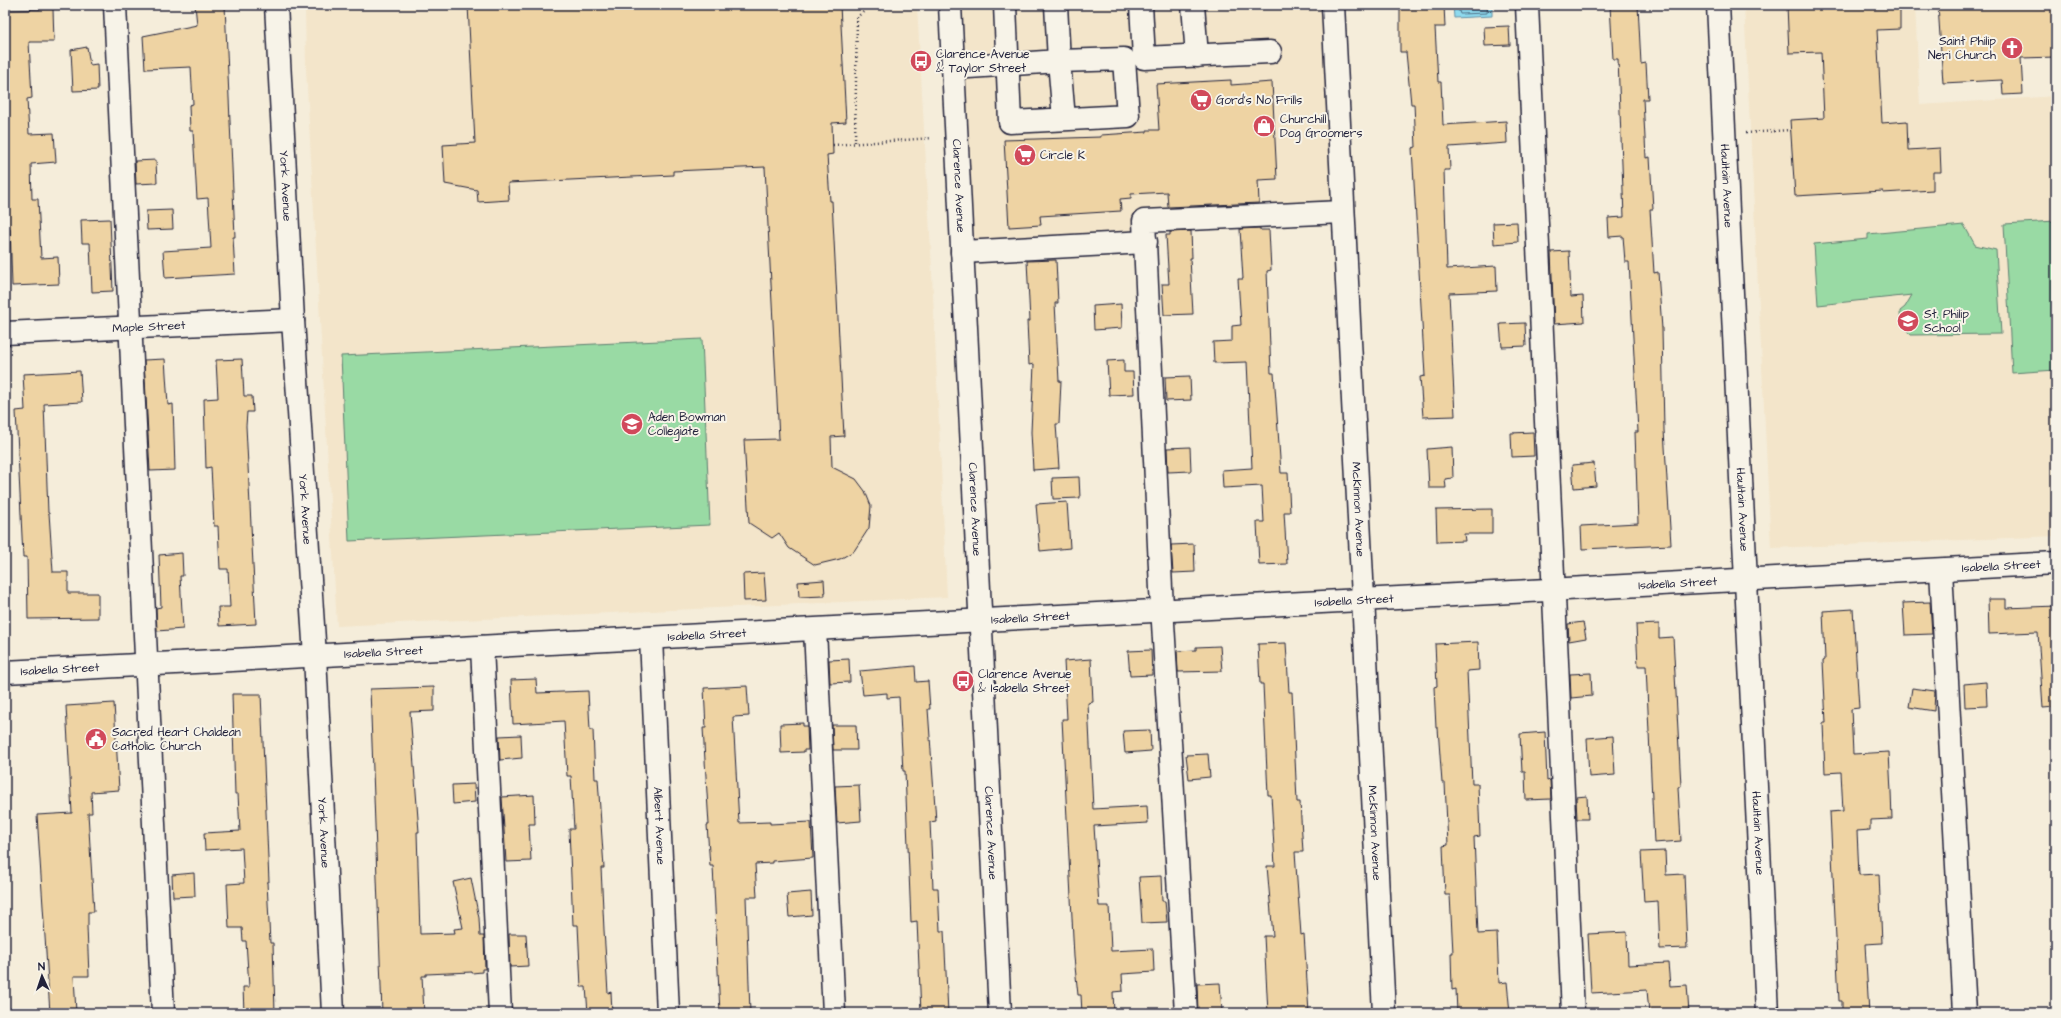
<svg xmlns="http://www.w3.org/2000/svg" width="2061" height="1018" viewBox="0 0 2061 1018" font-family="'Architects Daughter',sans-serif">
<rect width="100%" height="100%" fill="#f5edda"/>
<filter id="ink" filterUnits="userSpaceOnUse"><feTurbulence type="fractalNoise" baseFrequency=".025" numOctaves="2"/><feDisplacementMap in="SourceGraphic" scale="8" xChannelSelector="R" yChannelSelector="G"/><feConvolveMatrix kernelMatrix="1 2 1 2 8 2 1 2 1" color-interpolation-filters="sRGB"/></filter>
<g filter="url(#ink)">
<!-- built -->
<g fill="#f3e5ca">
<polygon points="305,5 917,5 931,251 947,597 337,626 306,69"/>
<polygon points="956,5 1333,5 1343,212 1145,221 1146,242 962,252"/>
<polygon points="1744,5 1915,5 1920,105 2056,96 2056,536 1771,548"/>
</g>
<!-- green -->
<g fill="#99daa4" stroke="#5e7e70">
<polygon points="2056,221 2056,370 2012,373 2004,224"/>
<path d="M1964,225L1975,245L1996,250L2001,334L1911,335C1903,327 1900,322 1900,311L1905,307L1912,295L1818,305L1814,244L1868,239V234Z"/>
<polygon points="702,339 710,525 349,541 341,356"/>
</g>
<!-- water -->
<polygon fill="#8edaee" stroke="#6390a6" points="1453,5 1492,5 1492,16 1454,18"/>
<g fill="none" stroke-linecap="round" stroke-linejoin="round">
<!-- shore -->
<polyline stroke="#4d6c83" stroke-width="1" points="1457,5 1460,14 1487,13 1488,5"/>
</g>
<!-- building -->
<g fill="#eed3a3" stroke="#22223b">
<polygon points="195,5 225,5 235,237 233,237 235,274 165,278 163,251 211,248 208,198 197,199 193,131 190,131 189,105 193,104 191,67 145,69 143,36 197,25"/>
<polygon points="468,5 840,5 846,122 832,123 833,154 827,155 830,201 832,201 844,436 831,437 832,467 856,479 865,491 871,506 869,528 854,551 840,559 815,565 789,548 779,533 772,538 749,523 744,440 779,439 765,167 673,171 673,175 508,183 509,200 478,202 477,190 445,184 443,145 475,143"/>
<polygon points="1400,5 1444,5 1445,27 1435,27 1438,82 1441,82 1443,125 1506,121 1507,143 1449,147 1450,170 1444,170 1447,269 1496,266 1497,291 1449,293 1455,416 1423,417 1420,377 1425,376 1412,148 1416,147 1414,104 1411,104 1406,52 1400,52"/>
<polygon points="1610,5 1638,5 1641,64 1646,63 1648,99 1643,99 1646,158 1650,157 1653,209 1650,209 1654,273 1658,272 1662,329 1664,430 1671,545 1582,549 1581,526 1638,523 1635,432 1638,432 1629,262 1625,262 1623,236 1609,237 1608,218 1624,217 1618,59 1613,59"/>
<polygon points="1787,5 1900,5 1900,29 1877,30 1882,123 1907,121 1908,150 1940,148 1941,172 1933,172 1933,190 1883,193 1883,191 1795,196 1790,120 1824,118 1821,52 1789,53"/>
<polygon points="1938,5 2023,5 2031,7 2055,6 2056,57 2021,58 2023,94 2003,95 2002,80 1943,83"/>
<polygon points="53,9 54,42 29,42 32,98 27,99 29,134 54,133 56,162 31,164 32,199 38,199 41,258 58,257 59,284 12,286 10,228 6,228 5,218 5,10"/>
<polygon points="1509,26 1510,45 1485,46 1484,27"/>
<polygon points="87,47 90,65 97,64 98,90 73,91 71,50"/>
<polygon points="1231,80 1231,85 1272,82 1277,179 1258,180 1259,203 1168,207 1167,192 1131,194 1131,198 1120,199 1121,211 1040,216 1041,225 1009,227 1004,140 1101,137 1101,135 1147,132 1147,130 1159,130 1156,84"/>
<polygon points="156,160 157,183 136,184 135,161"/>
<polygon points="172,210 173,229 147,230 146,211"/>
<polygon points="110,219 113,291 92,292 90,243 82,243 81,220"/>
<polygon points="1517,222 1518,242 1494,244 1493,223"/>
<polygon points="1260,228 1260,230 1269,230 1271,270 1267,271 1271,373 1274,373 1281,473 1288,473 1290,512 1284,512 1287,564 1259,565 1257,522 1264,522 1262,486 1223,488 1222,470 1252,468 1247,362 1214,363 1213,342 1232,341 1232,326 1241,325 1238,279 1243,279 1240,229"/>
<polygon points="1191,231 1192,258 1190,258 1193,314 1164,315 1162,284 1169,284 1166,235 1170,235 1170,232"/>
<polygon points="1569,251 1571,297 1583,296 1584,322 1554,324 1551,252"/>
<polygon points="1056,260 1058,303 1055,303 1059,381 1061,381 1059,424 1056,424 1059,468 1033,470 1031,432 1034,364 1029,365 1027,321 1030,321 1027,261"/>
<polygon points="1121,304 1122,328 1094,330 1093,306"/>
<polygon points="1525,323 1526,346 1502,347 1500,324"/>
<polygon points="165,359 168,405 173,404 175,470 150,471 144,360"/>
<polygon points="242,359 244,396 252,396 253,412 247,412 246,426 256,624 219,626 218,607 230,607 228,569 220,569 218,526 214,526 211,467 206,468 204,399 218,398 216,360"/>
<polygon points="1124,360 1124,372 1133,372 1134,394 1109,395 1107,361"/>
<polygon points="80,371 82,402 44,404 48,513 49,513 53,572 68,572 68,593 98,593 98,618 28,619 27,557 23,557 16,411 25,410 23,374"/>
<polygon points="1190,376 1191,400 1166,401 1165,377"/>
<polygon points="1533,432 1534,456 1512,457 1511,433"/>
<polygon points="1190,447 1191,471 1168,472 1167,448"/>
<polygon points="1452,447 1453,478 1445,479 1446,488 1429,488 1427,449"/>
<polygon points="1594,463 1596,486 1574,488 1572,465"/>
<polygon points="1079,477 1080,498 1053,499 1052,478"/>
<polygon points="1067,502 1070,548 1040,551 1036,504"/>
<polygon points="1492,509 1492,534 1464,534 1465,541 1437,542 1436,510"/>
<polygon points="1194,544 1195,572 1173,573 1171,545"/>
<polygon points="182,553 183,576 180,576 183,629 157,631 156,608 161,607 159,555"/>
<polygon points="764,573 766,600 744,601 743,574"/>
<polygon points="824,580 825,596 799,597 798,582"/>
<polygon points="1988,599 2006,599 2006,608 2056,606 2056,707 2043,708 2038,632 1989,634"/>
<polygon points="1930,602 1932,634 1905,635 1903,603"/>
<polygon points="1853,609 1859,708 1851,709 1853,754 1889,752 1891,792 1892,819 1870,820 1870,830 1857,831 1859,875 1879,874 1882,943 1865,944 1869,1013 1842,1013 1842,1001 1839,1001 1830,812 1843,811 1841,772 1825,773 1823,723 1826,723 1823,661 1825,660 1823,611"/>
<polygon points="1583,622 1586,638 1569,641 1568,624"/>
<polygon points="1659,624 1659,638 1673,637 1681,786 1678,787 1681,841 1654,843 1646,666 1638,666 1636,625"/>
<polygon points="1478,642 1479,670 1467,671 1472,784 1478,784 1480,836 1474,837 1478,934 1497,933 1499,983 1507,982 1510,1013 1457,1013 1456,989 1452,990 1451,953 1453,953 1450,895 1445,895 1443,846 1448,845 1445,783 1442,783 1438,728 1436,728 1434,687 1437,686 1435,644"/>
<polygon points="1286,643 1289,692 1292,692 1297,802 1300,802 1303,852 1295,852 1301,935 1304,934 1309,1013 1268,1013 1264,936 1273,936 1267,866 1275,866 1271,795 1268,795 1263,684 1260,684 1258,644"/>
<polygon points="1220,646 1222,671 1178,672 1177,651 1196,650 1196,647"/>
<polygon points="1151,650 1152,675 1130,676 1128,651"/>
<polygon points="849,659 850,682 830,683 829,660"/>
<polygon points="1091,659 1093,702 1088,703 1093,809 1147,806 1148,823 1094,826 1099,906 1109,906 1111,951 1153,949 1154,972 1122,974 1123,991 1113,992 1114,1013 1082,1013 1081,995 1078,995 1074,957 1062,719 1067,719 1064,661"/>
<polygon points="915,666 916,682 928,681 930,709 928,709 936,821 930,822 933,888 938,888 940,931 944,931 948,1013 921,1013 917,921 911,922 905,771 903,771 899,697 887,698 887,693 863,695 860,671"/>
<polygon points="1591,673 1592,696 1571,698 1570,674"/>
<polygon points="536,679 537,693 588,691 590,730 593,730 595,779 598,779 604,868 601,868 604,930 608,993 611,992 612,1013 588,1013 586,987 581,987 578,925 573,925 569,829 574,829 571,776 567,776 564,721 513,724 511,680"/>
<polygon points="1986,682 1987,706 1965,707 1964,684"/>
<polygon points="747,686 749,716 733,717 739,823 770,822 770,824 811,822 813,858 772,861 772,863 755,864 757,897 746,897 750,1013 720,1013 713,866 710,866 707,825 709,825 703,728 706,728 704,688"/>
<polygon points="434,687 434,711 410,712 419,832 417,832 420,934 455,933 454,929 463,928 453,882 471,878 479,918 480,936 484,936 485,969 482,969 482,972 472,973 472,972 426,974 426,976 422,976 424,1013 382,1013 370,689"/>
<polygon points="1912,688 1935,691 1934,711 1909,707"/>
<polygon points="232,694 261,694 269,882 267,882 270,943 273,943 275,1013 244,1013 243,987 249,987 246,941 243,941 242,928 229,928 227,884 244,883 242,848 205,850 204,833 240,831 238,794 235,794"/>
<polygon points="114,703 119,790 91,792 92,813 88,813 94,912 88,912 88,925 87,926 89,976 74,976 76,1013 50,1013 37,815 72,813 66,706"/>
<polygon points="803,723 803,726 807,726 808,750 804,750 804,752 781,753 780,724"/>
<polygon points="832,725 856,725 857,750 833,750"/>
<polygon points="1150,730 1151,751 1125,753 1123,731"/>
<polygon points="1545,732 1547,781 1550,780 1551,799 1526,800 1525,772 1522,772 1520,734"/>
<polygon points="521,735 522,758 500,760 499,736"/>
<polygon points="1613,736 1615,775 1589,777 1587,738"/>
<polygon points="1208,754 1210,777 1189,779 1186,755"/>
<polygon points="474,784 475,802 453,804 452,785"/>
<polygon points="859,785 861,821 837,823 835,786"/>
<polygon points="534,795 535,824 529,824 531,861 506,862 502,797"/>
<polygon points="1587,796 1588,819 1577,819 1576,797"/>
<polygon points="1665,851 1666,875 1684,874 1687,948 1660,949 1658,901 1644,902 1641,852"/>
<polygon points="194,873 195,896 173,897 172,875"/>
<polygon points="1161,876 1162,901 1165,901 1167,922 1142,923 1139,877"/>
<polygon points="811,892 812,915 789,917 787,894"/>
<polygon points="1627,932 1628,965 1668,963 1670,986 1687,985 1689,1013 1649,1013 1647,990 1591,993 1588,934"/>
<polygon points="509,934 526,934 528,966 510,967"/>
<polygon points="1220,983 1222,1011 1198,1013 1197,984"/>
</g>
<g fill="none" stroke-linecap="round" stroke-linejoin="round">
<!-- minor casing -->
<g stroke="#22223b" stroke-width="25">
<g id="minor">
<polyline points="115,5 163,1013"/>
<path id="s1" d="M276,5L293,320L315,656L333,1013"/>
<polyline points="1005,5 1010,122 1128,116 1124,59 1059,61 1064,119"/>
<polyline points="1141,5 1144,58 1270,52"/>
<polyline points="1193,5 1197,56"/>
<path id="s2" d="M1333,5L1384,1013"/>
<polyline points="1527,5 1573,1013"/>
<path id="s3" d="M1718,5L1767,1013"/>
<polyline points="953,68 1059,61 1056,5"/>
<polyline points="962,252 1146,242"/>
<path id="s4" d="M5,333L293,320"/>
<polyline points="1941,570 1965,1013"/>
<polyline points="815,630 834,1013"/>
<path id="s5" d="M651,638L668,1013"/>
<polyline points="482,647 500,1013"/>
<path id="s6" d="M5,672L2056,563"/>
<polyline points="1186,1013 1161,589 1144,221 1343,212"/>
</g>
</g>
<!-- major casing -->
<g stroke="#22223b" stroke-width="25">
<g id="major">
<path id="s7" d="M950,5L1000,1013"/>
</g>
</g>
<!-- path -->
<g stroke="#22223b" stroke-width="2.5" stroke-dasharray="1 3" stroke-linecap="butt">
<polyline points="1746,133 1791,130"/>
<polyline points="855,142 857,17 872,5"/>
<polyline points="833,145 932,138"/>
</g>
<!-- minor -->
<use href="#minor" stroke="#f7f3e8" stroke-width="22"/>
<!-- major -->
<use href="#major" stroke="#f7f3e8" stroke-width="22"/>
</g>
</g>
<!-- icons -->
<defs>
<g id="church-disc" transform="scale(1.15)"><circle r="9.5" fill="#d1495b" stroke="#f7f3e8"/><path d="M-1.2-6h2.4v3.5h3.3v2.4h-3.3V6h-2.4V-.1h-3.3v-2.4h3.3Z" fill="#fff"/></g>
<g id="bus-disc" transform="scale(1.15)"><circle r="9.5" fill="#d1495b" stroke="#f7f3e8"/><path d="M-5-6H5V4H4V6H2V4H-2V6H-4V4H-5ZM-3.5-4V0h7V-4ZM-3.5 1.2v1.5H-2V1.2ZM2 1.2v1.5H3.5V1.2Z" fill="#fff"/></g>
<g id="supermarket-disc" transform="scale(1.15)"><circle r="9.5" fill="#d1495b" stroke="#f7f3e8"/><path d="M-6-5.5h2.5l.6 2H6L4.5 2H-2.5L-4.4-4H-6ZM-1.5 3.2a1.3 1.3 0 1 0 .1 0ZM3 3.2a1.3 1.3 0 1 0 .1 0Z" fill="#fff"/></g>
<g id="shop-disc" transform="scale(1.15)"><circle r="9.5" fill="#d1495b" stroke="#f7f3e8"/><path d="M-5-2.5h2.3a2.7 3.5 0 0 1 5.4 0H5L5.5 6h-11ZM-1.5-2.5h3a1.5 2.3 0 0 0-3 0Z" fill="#fff"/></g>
<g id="school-disc" transform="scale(1.15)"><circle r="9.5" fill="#d1495b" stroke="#f7f3e8"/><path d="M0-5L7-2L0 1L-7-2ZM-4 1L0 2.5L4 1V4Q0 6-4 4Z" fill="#fff"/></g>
<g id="civic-disc" transform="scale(1.15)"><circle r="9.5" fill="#d1495b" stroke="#f7f3e8"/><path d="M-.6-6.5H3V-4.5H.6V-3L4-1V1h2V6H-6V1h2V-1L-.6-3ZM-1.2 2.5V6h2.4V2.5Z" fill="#fff"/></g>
</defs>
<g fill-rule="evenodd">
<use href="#church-disc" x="2012" y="48"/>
<use href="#bus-disc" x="921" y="61"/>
<use href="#supermarket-disc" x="1201" y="100"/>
<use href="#shop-disc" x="1264" y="126"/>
<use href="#supermarket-disc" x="1025" y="155"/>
<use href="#school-disc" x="1908" y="321"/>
<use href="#school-disc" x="632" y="424"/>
<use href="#bus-disc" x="963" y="681"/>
<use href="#civic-disc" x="96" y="739"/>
</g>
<g text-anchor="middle" stroke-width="4" stroke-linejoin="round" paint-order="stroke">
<!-- poi labels -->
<g font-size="12" fill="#22223b" stroke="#f7f3e8" text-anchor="start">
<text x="1996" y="45" text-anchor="end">Saint Philip<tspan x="1996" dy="14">Neri Church</tspan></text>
<text x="936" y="58">Clarence Avenue<tspan x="936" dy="14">&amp; Taylor Street</tspan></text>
<text x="1216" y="104">Gord's No Frills</text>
<text x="1280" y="123">Churchill<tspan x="1280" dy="14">Dog Groomers</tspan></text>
<text x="1040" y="159">Circle K</text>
<text x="1924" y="318">St. Philip<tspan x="1924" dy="14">School</tspan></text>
<text x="648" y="421">Aden Bowman<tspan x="648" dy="14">Collegiate</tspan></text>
<text x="978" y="678">Clarence Avenue<tspan x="978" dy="14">&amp; Isabella Street</tspan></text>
<text x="112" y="736">Sacred Heart Chaldean<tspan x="112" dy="14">Catholic Church</tspan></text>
</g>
<!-- street labels -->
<g font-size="12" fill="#22223b" stroke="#f7f3e8">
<text dy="4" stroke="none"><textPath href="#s7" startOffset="181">Clarence Avenue</textPath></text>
<text dy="4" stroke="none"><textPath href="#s3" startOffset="181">Haultain Avenue</textPath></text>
<text dy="4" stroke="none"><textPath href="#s1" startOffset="181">York Avenue</textPath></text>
<text dy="4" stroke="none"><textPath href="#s4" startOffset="144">Maple Street</textPath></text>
<text dy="4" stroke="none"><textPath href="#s1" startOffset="505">York Avenue</textPath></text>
<text dy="4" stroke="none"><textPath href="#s7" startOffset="505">Clarence Avenue</textPath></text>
<text dy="4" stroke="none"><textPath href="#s2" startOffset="505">McKinnon Avenue</textPath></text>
<text dy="4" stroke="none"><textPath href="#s3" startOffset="505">Haultain Avenue</textPath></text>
<text dy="4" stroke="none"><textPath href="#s6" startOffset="1999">Isabella Street</textPath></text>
<text dy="4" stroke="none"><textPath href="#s6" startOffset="1675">Isabella Street</textPath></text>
<text dy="4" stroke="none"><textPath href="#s6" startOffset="1351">Isabella Street</textPath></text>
<text dy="4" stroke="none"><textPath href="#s6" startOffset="1027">Isabella Street</textPath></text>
<text dy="4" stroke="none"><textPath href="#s6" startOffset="703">Isabella Street</textPath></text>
<text dy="4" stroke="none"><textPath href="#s6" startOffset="379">Isabella Street</textPath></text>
<text dy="4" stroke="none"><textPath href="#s6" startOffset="55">Isabella Street</textPath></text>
<text dy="4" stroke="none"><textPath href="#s5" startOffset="188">Albert Avenue</textPath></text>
<text dy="4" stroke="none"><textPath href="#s1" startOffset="829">York Avenue</textPath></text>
<text dy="4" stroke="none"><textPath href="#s7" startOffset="829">Clarence Avenue</textPath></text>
<text dy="4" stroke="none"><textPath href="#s2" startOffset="829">McKinnon Avenue</textPath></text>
<text dy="4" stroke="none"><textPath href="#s3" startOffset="829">Haultain Avenue</textPath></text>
</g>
</g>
<!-- margin -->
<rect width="2061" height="1018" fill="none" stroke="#f7f3e8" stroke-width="20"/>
<rect x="10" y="10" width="2041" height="998" fill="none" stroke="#22223b" stroke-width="1.5" filter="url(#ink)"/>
<!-- north arrow -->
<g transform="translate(42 976) rotate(357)" stroke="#f7f3e8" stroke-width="3" paint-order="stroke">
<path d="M0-3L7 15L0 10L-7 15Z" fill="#22223b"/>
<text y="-6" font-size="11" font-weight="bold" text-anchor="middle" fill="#22223b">N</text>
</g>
</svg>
